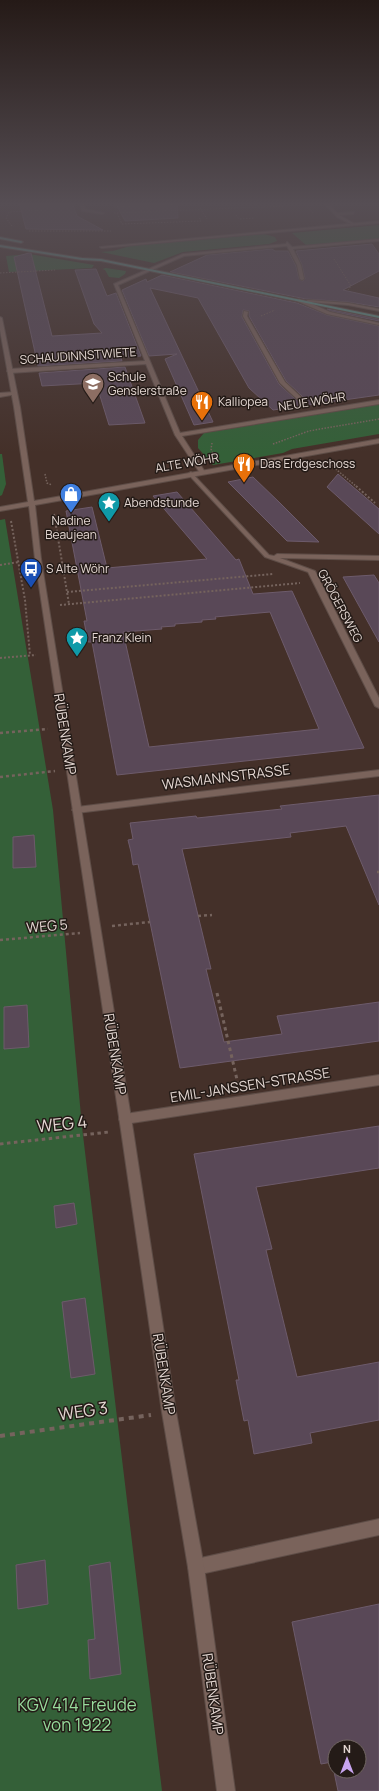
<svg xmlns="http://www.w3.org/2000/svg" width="379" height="1791" viewBox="0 0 379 1791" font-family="Manrope,sans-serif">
<rect width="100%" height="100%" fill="#443029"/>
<!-- green -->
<g fill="#346038">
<polygon points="379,225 379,239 306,245 292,233"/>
<polygon points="264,234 275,237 277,241 269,244 183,252 154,263 101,252 113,251 130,246"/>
<polygon points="29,254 94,265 92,268 9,272 6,256"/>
<polygon points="106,268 126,271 125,274 119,278 109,277 105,270 102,269"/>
<polygon points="379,404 379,434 292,449 283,453 213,465 198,448 198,440 204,433"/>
<polygon points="0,454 2,454 6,484 2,495 0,496"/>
<polygon points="5,519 53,810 82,1127 162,1791 0,1791 0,520"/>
</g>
<!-- building -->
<g fill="#594857" stroke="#6d5b6b" fill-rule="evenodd">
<polygon points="19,202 72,202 77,216 103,230 26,229"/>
<polygon points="115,202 177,202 178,218 125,221"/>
<polygon points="372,244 379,254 379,271 343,290 379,298 379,307 348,302 306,299 170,272 207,255 272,249 275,251 288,251 296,266 299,279 303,281 305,279 302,265 296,251"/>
<polygon points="29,253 31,253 52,336 102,333 94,324 75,270 96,269 107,296 116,293 141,356 126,357 118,349 122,361 38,366 14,257"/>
<path d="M162,275L297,303L327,315L379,326V395L273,410L249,388L198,298L150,288L213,422L194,425L165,359L177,354L149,356L122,290L146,279L147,282ZM243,310L249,311V316L286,381L302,396V400H296L279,384L242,317Z"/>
<polygon points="327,309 379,319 379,321 330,311"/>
<polygon points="125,367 145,423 109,425 96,383 42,386 39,373"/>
<polygon points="338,474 379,509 379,534 327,487"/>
<polygon points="253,477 280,503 319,542 287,541 228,482"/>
<path d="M177,492L236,560L239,559L253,594L292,591L364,748L117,775L92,642H88L84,621H87L66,511L92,507L107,568L207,559L153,496ZM270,612L319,729L149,747L123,632L162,629L161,627L175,626V624L202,622V620L216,619L215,617Z"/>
<polygon points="374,575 379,583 379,642 343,577"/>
<polygon points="379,795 379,905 346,826 290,833 291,837 182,849 211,969 206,969 224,1042 282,1034 277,1016 379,1002 379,1041 180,1068 138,864 133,865 131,852 128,840 133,839 130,823 196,816 197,818 282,809 280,806"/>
<polygon points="34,835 36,867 13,868 13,837"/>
<polygon points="27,1005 29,1047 4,1049 4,1007"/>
<polygon points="379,1126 379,1168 256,1187 272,1249 266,1250 297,1377 379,1362 379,1420 310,1433 312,1443 254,1454 248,1420 244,1421 236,1380 239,1380 194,1154"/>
<polygon points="74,1203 77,1224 56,1228 54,1206"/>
<polygon points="85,1298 95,1374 71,1378 62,1302"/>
<polygon points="45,1560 48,1604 18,1609 16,1565"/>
<polygon points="110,1562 121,1674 90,1679 88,1640 95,1639 89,1566"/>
<path d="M379,1604V1791H338L332,1762L321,1764L292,1622ZM335,1747H359V1771H335Z"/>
</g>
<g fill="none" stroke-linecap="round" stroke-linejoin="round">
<!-- street-tunnel -->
<polyline stroke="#5c4942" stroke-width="5.5" stroke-dasharray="5.5 3" stroke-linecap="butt" points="299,398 307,405"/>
<!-- lane casing -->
<g stroke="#5e4d47" stroke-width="2">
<g id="lane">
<polygon points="79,202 83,202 85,209 104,213 102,214 82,211"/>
<polygon points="323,202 327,202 337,213 354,212 353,214 339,215 353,223 353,225 337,217"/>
<polygon points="0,393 14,392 17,394 0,397"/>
</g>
</g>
<!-- street casing -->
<g stroke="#5e4d47" stroke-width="2">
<g id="street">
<polygon points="379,221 379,223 102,248 100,247"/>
<polygon points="379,239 379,241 293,249 301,265 304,279 302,280 300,279 297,265 287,246 184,256 118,285 180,433 379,400 379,404 182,436 205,472 204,473 200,473 175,435 146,364 10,373 7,371 10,369 145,361 114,284 183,254 286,244 287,242 292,247"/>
<polygon points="299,299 306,301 308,300 348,303 379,309 379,311 348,305 308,302 330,312 379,323 379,325 327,314 297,301"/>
<polygon points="244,311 248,312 247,316 285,382 301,397 301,399 297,399 280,383 243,316"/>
<polygon points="191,472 269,555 274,556 277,554 379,556 379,560 280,558 315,571 379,698 379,708 375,706 308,572 265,557 189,475 189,473"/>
<polygon points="379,770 379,776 77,813 72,810 77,807"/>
<polygon points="379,1075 379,1085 125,1124 121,1123 119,1119 121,1115 125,1114"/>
<polygon points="379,1519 379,1535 196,1575 190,1573 188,1567 190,1561 196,1559"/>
</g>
</g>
<!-- secondary casing -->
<g stroke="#5e4d47" stroke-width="2">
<polygon id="secondary" points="0,317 2,318 20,407 34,501 379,439 379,443 35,505 41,559 133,1130 176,1412 204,1567 235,1791 217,1791 188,1567 162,1412 121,1130 35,559 29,506 0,511 0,507 28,502 14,407 0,330"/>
</g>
<!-- primary casing -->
<g stroke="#5e4d47" stroke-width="2">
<g id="primary">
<polygon points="0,237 21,241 23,242 21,243 0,239"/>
<polygon points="0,245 82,258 101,259 379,316 379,318 101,261 82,260 0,247"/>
</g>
</g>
<!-- path-far5 -->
<g stroke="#75635d" stroke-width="1" stroke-dasharray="1.5 1.5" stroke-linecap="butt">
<polyline points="197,203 207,219"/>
<polyline points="306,205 314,214"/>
<polyline points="114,207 197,203"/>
<polyline points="114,213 311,205"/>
<polyline points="117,213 122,224 201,221 199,217"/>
<polyline points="236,215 239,219 255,218"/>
<polyline points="12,226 6,218 9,212 43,210"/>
<polyline points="29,231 111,231"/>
<polyline points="334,259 351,286 348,290"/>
<polyline points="0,273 55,270"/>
<polyline points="261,316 275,310"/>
</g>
<!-- path-far4 -->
<g stroke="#75635d" stroke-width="1.5" stroke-dasharray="1.5 1.5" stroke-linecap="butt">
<polyline points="212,443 211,449 214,456"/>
<polyline points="273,444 309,431 379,419"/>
<polyline points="331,465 357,487"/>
<polyline points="45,474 47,483 52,485"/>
</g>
<!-- path-far3 -->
<g stroke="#75635d" stroke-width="2" stroke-dasharray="2 2" stroke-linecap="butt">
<polyline points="356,486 375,503"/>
<polyline points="54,514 69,604"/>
<polyline points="11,521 25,600 30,655"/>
<polyline points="0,565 19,562"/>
<polyline points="67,592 273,574"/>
<polyline points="60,605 300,583"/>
<polyline points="0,658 36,655"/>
</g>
<!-- path-far2 -->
<g stroke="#75635d" stroke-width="2.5" stroke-dasharray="3 3" stroke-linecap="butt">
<polyline points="0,733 48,729"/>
<polyline points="0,777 55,771"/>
<polyline points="377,872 379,872"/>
<polyline points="198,916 212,915"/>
<polyline points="112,926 150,922"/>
<polyline points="0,940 80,933"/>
</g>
<!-- path-far1 -->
<g stroke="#75635d" stroke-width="3" stroke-dasharray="3.5 3.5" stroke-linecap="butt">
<polyline points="217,993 238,1084"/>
<polyline points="0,1144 109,1132"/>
</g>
<!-- path -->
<polyline stroke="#75635d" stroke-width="4" stroke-dasharray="5 5" stroke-linecap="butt" points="0,1436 151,1415"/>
<!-- lane -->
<use href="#lane" fill="#7a635b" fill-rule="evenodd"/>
<!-- street -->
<use href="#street" fill="#7a635b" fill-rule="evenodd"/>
<!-- secondary -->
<use href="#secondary" fill="#7a635b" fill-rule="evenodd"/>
<!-- primary -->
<use href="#primary" fill="#5e9489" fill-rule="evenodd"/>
</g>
<!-- sky -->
<linearGradient id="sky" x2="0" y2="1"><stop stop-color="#251a17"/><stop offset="0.45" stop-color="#564e54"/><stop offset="1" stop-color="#564e54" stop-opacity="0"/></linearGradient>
<rect width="379" height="453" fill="url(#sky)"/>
<!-- icons -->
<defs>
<g id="school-pin" transform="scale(1.15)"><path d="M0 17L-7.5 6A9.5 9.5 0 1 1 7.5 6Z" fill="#8d6e63" stroke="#241b17"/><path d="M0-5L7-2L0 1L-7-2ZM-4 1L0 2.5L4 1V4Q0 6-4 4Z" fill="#fff"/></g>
<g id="restaurant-pin" transform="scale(1.15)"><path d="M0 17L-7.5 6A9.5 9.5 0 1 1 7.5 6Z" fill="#e8710a" stroke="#241b17"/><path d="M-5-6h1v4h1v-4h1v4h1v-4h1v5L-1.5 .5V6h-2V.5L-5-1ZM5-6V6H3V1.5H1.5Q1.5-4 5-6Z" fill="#fff"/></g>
<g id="shop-pin" transform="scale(1.15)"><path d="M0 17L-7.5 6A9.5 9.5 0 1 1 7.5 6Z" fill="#3f7fe0" stroke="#241b17"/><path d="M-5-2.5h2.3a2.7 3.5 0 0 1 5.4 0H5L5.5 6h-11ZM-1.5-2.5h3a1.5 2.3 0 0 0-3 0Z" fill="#fff"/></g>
<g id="sight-pin" transform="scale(1.15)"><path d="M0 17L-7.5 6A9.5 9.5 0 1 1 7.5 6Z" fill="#0f9aa8" stroke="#241b17"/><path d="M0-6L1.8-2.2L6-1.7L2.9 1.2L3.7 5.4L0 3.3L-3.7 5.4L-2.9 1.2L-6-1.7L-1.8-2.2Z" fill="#fff"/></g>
<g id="bus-pin" transform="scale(1.15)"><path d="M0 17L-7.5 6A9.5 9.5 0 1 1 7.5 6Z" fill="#1a4fb4" stroke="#241b17"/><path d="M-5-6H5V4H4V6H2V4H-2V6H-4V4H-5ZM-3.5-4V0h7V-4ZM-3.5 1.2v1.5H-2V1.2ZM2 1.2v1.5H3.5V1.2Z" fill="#fff"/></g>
</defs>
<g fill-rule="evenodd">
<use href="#school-pin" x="93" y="384"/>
<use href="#restaurant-pin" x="202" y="402"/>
<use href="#restaurant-pin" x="244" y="464"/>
<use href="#shop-pin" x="71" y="494"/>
<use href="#sight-pin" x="109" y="503"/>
<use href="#bus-pin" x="31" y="569"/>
<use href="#sight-pin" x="77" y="638"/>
</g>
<g text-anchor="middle" stroke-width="3" stroke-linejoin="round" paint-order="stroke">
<!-- far-street labels -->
<g font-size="12" fill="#e4d7d2" stroke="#241b17">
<text transform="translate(78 356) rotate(-4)" y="4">SCHAUDINNSTWIETE</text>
<text transform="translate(312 402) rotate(-9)" y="4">NEUE WÖHR</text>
<text transform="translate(187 463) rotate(-10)" y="4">ALTE WÖHR</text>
<text transform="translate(340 606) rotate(62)" y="4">GRÖGERSWEG</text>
</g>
<!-- far-poi labels -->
<g font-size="12" fill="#e4d7d2" stroke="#241b17" text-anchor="start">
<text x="108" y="381">Schule<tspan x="108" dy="14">Genslerstraße</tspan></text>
<text x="218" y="406">Kalliopea</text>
<text x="260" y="468">Das Erdgeschoss</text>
<text x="124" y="507">Abendstunde</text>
<text x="71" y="525" text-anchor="middle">Nadine<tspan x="71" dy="14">Beaujean</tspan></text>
<text x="46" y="573">S Alte Wöhr</text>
<text x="92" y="642">Franz Klein</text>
</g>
<!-- street labels -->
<g font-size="14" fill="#e4d7d2" stroke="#241b17">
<text transform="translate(65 734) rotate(81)" y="5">RÜBENKAMP</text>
<text transform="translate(226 777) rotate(-7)" y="5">WASMANNSTRASSE</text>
<text transform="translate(47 926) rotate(-5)" y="5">WEG 5</text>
<text transform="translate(115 1054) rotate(81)" y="5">RÜBENKAMP</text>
<text transform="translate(250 1085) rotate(-9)" y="5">EMIL-JANSSEN-STRASSE</text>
<text transform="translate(164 1374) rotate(81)" y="5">RÜBENKAMP</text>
<text transform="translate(213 1694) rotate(82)" y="5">RÜBENKAMP</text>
</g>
<!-- near-street labels -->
<g font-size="17" fill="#e4d7d2" stroke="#241b17">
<text transform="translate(62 1124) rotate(-6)" y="6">WEG 4</text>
<text transform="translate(83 1411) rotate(-8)" y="6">WEG 3</text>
</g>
<!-- near-park labels -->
<g font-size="17" fill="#98dd9d" stroke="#241b17">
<text x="77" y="1711">KGV 414 Freude<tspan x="77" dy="20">von 1922</tspan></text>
</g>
</g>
<!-- north arrow -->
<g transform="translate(347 1759)"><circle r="19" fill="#241b17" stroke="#716662"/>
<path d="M0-3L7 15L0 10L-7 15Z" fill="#c8a5ef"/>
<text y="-6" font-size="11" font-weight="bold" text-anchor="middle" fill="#e4d7d2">N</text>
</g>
</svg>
